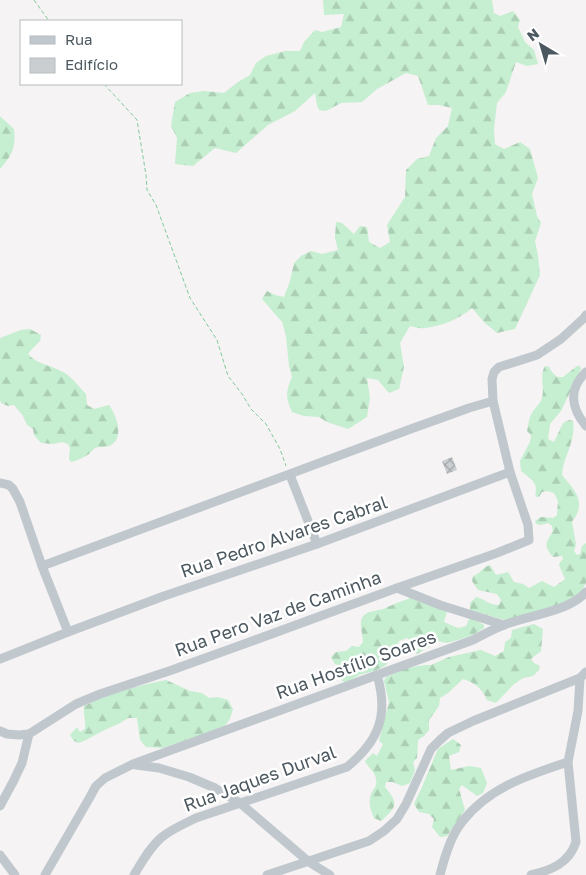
<svg xmlns="http://www.w3.org/2000/svg" width="586" height="875" viewBox="0 0 586 875" font-family="'Golos Text',sans-serif">
<defs>
<pattern id="forest-firs" width="22" height="20" patternUnits="userSpaceOnUse" patternTransform="scale(1.25)"><rect width="22" height="20" fill="#c6eed0"/><path d="M5 1l3.5 6h-7zM16 11l3.5 6h-7z" fill="#acceb5"/></pattern>
<pattern id="building-cross-hatch" width="8" height="8" patternUnits="userSpaceOnUse" patternTransform="scale(1.25)"><rect width="8" height="8" fill="#caced1"/><path d="M0 0l8 8M0 8l8-8" fill="none" stroke="#a6aaad"/></pattern>
</defs>
<rect width="100%" height="100%" fill="#f5f3f3"/>
<!-- forest -->
<g fill="url(#forest-firs)">
<path d="M323,0H492L494,13L500,16L513,11L520,20L518,27L525,42L534,50L538,64L527,66L516,62L506,92L497,103L494,129L495,144L504,149L520,142L530,149L538,178L532,194L537,216L541,223L535,241L538,256L540,275L515,329L497,333L484,322L472,308C459,319 442,326 425,328C420,329 415,327 410,326L400,343L404,367L399,389L389,393L378,380L367,378L370,398L367,417L348,429L327,422L319,417L304,416L292,412C285,397 286,391 292,377L289,366L286,336L282,322L262,299L267,291L275,295L284,297L290,281L294,263L301,256L311,251L322,254L338,250L335,238L336,222L342,223L354,234L360,226L367,227L369,242L380,248L390,242L387,225L405,197L406,170L417,159L429,156L436,138L448,126L452,108L439,105H428L418,76L406,73L377,89L362,102L341,103L326,111L319,110L317,105L315,93L295,111L268,125L236,153L215,148L193,166L175,164L177,138L171,126L175,102L190,93L204,91L224,93L238,82L250,75L256,63L266,56L285,51H300L304,42L315,30L322,32L341,27L344,14L324,15Z"/>
<path d="M0,117H1L14,129C16,148 12,155 0,169Z"/>
<path d="M30,329L41,335L40,341L32,349L28,354C38,365 51,365 63,372C72,377 79,387 86,394L87,405L94,409L109,405C116,415 125,437 111,445C106,448 100,446 95,448C93,450 91,452 89,454C84,457 77,461 71,462L69,459L70,448L68,444L62,442L53,444L41,443L34,435L33,429L27,425L23,416L14,405L8,406L1,403L0,400V338L21,330Z"/>
<path d="M545,366L549,367L552,372L557,377H563L577,366H580L581,369L561,411L550,424L548,439L554,442L563,423L569,420L573,421C576,443 563,456 562,475C570,485 583,497 578,511C577,515 574,519 572,522L576,544L574,551L577,555L580,554L582,546L586,543V583L581,592L576,597L547,609L515,618L505,620L470,610V603L476,597C487,600 486,604 499,605L501,600L497,594L478,590L472,581L473,576C480,574 483,567 490,565L496,575L508,572L514,582L523,584L529,588L542,581L554,587L565,579L559,565L560,562L563,559L562,556L553,557C543,545 546,543 553,531L552,526L548,523L541,525L536,524L535,521L541,517L553,518L557,515L558,501L554,493L547,491L542,492L539,497H536C535,494 536,491 536,488C535,480 527,476 521,471L520,461L530,442L531,435L527,431C528,426 529,419 531,415C534,408 540,405 542,398C545,387 539,376 545,366Z"/>
<path d="M412,597L447,612L444,622L458,628L466,626L470,617L484,625V628L471,636L447,643L437,641L429,647L417,654L411,650L412,643L407,638L399,641L390,661L385,666L374,671L359,675L346,683L341,680L342,675L341,666L335,664L331,657L336,652L346,651L352,646L359,647L363,642C363,636 359,623 362,618C365,611 376,611 383,609C385,609 388,606 390,606C397,602 405,601 412,597Z"/>
<path d="M534,624L543,629L541,651L531,659L534,663L540,666L539,670L533,676L523,678L513,685L496,703L487,700C482,688 475,683 463,679L448,693L440,698L439,706L429,720V730L424,736L418,740L417,758L413,762L415,770L410,783L402,786L393,782H386L385,787C399,804 397,806 381,821L374,818C371,811 369,805 370,798C371,790 378,788 376,779C375,771 368,768 365,761L373,753L377,756L383,744L379,741L389,702L384,681L386,677L408,668L425,665H431L449,657L481,650L495,656L504,651L505,642L511,638L512,630Z"/>
<path d="M166,680L190,691L202,693L209,698L218,697L228,700L233,709L230,719L224,727L163,748L146,747L140,740L137,718H128C122,722 117,725 109,728C99,732 90,739 79,743L74,741L70,735L77,727L80,732L85,729C86,721 83,714 84,706C109,693 137,686 166,680Z"/>
<polygon points="453,739 461,745 459,752 449,756 451,770 469,766 481,768 487,783 483,793 477,796 462,785 459,789 465,810 447,836 440,837 432,827 434,819 429,814 419,812 414,804 422,787 438,749"/>
</g>
<!-- building -->
<polygon fill="url(#building-cross-hatch)" points="452,457 457,470 447,474 442,461"/>
<g fill="none" stroke-linecap="round" stroke-linejoin="round">
<!-- path -->
<g stroke="#80ca9c" stroke-width="1" stroke-dasharray="4 2.5" stroke-linecap="butt">
<polyline points="34,0 49,21"/>
<polyline points="104,84 137,120 146,175 147,190 156,205 190,298 217,340 228,376 242,394 251,409 266,424 280,449 286,466"/>
</g>
<!-- minor -->
<g stroke="#c0c8ce" stroke-width="9">
<path d="M586,372C568,389 571,408 586,426"/>
<polyline points="290,475 317,544"/>
<polyline points="0,483 9,485 13,489 20,502 42,566 68,632"/>
<polyline points="42,566 408,430 469,408 493,401"/>
<polyline points="397,588 440,605 504,625"/>
<polyline points="0,659 68,632 164,596 317,544 510,472"/>
<polyline points="0,731 7,734 19,735 29,734 76,704 100,694 172,670 244,644 397,588 497,553 529,540 528,525 510,472 493,401 492,379 494,372 499,367 537,355 561,339 584,318 586,315"/>
<polyline points="136,765 159,768 189,777 215,788 240,803 309,862 330,875"/>
<polyline points="0,806 14,780 22,763 29,734"/>
<polyline points="0,855 15,875"/>
<path d="M45,875L90,797L96,786L105,778L133,764L473,640C483,635 493,629 504,625C528,615 569,612 586,592"/>
<path d="M134,875C142,862 150,847 162,837C172,829 184,824 196,818L347,767C379,741 389,715 377,675"/>
<polyline points="267,875 369,841 384,831 397,819 406,804 431,749 440,740 448,733 473,721 580,678 586,672"/>
<path d="M440,875C444,859 452,834 462,822C489,787 529,775 568,762"/>
<path d="M531,875C552,870 569,863 576,842L568,762L578,711L580,678"/>
</g>
</g>
<g text-anchor="middle" stroke-width="5" stroke-linejoin="round" paint-order="stroke">
<!-- street labels -->
<g font-size="18" fill="#4c585f" stroke="#fff">
<text transform="translate(284 537) rotate(-19)" y="6">Rua Pedro Alvares Cabral</text>
<text transform="translate(278 614) rotate(-20)" y="6">Rua Pero Vaz de Caminha</text>
<text transform="translate(356 665) rotate(-20)" y="6">Rua Hostílio Soares</text>
<text transform="translate(260 779) rotate(-20)" y="6">Rua Jaques Durval</text>
</g>
</g>
<!-- legend -->
<rect x="20" y="20" width="162" height="65" fill="#ffffff" stroke="#b7bcbf"/>
<rect x="30" y="36" width="25" height="8" fill="#c0c8ce" stroke="#b7bcbf"/>
<text x="65" y="45" font-size="15" fill="#4c585f">Rua</text>
<rect x="30" y="58" width="25" height="15" fill="#caced1" stroke="#b7bcbf"/>
<text x="65" y="70" font-size="15" fill="#4c585f">Edifício</text>
<!-- north arrow -->
<g transform="translate(541 45) rotate(322)" stroke="#ffffff" stroke-width="4" paint-order="stroke">
<path d="M0-4L9 19L0 12L-9 19Z" fill="#4c585f"/>
<text y="-8" font-size="14" font-weight="bold" text-anchor="middle" fill="#4c585f">N</text>
</g>
</svg>
